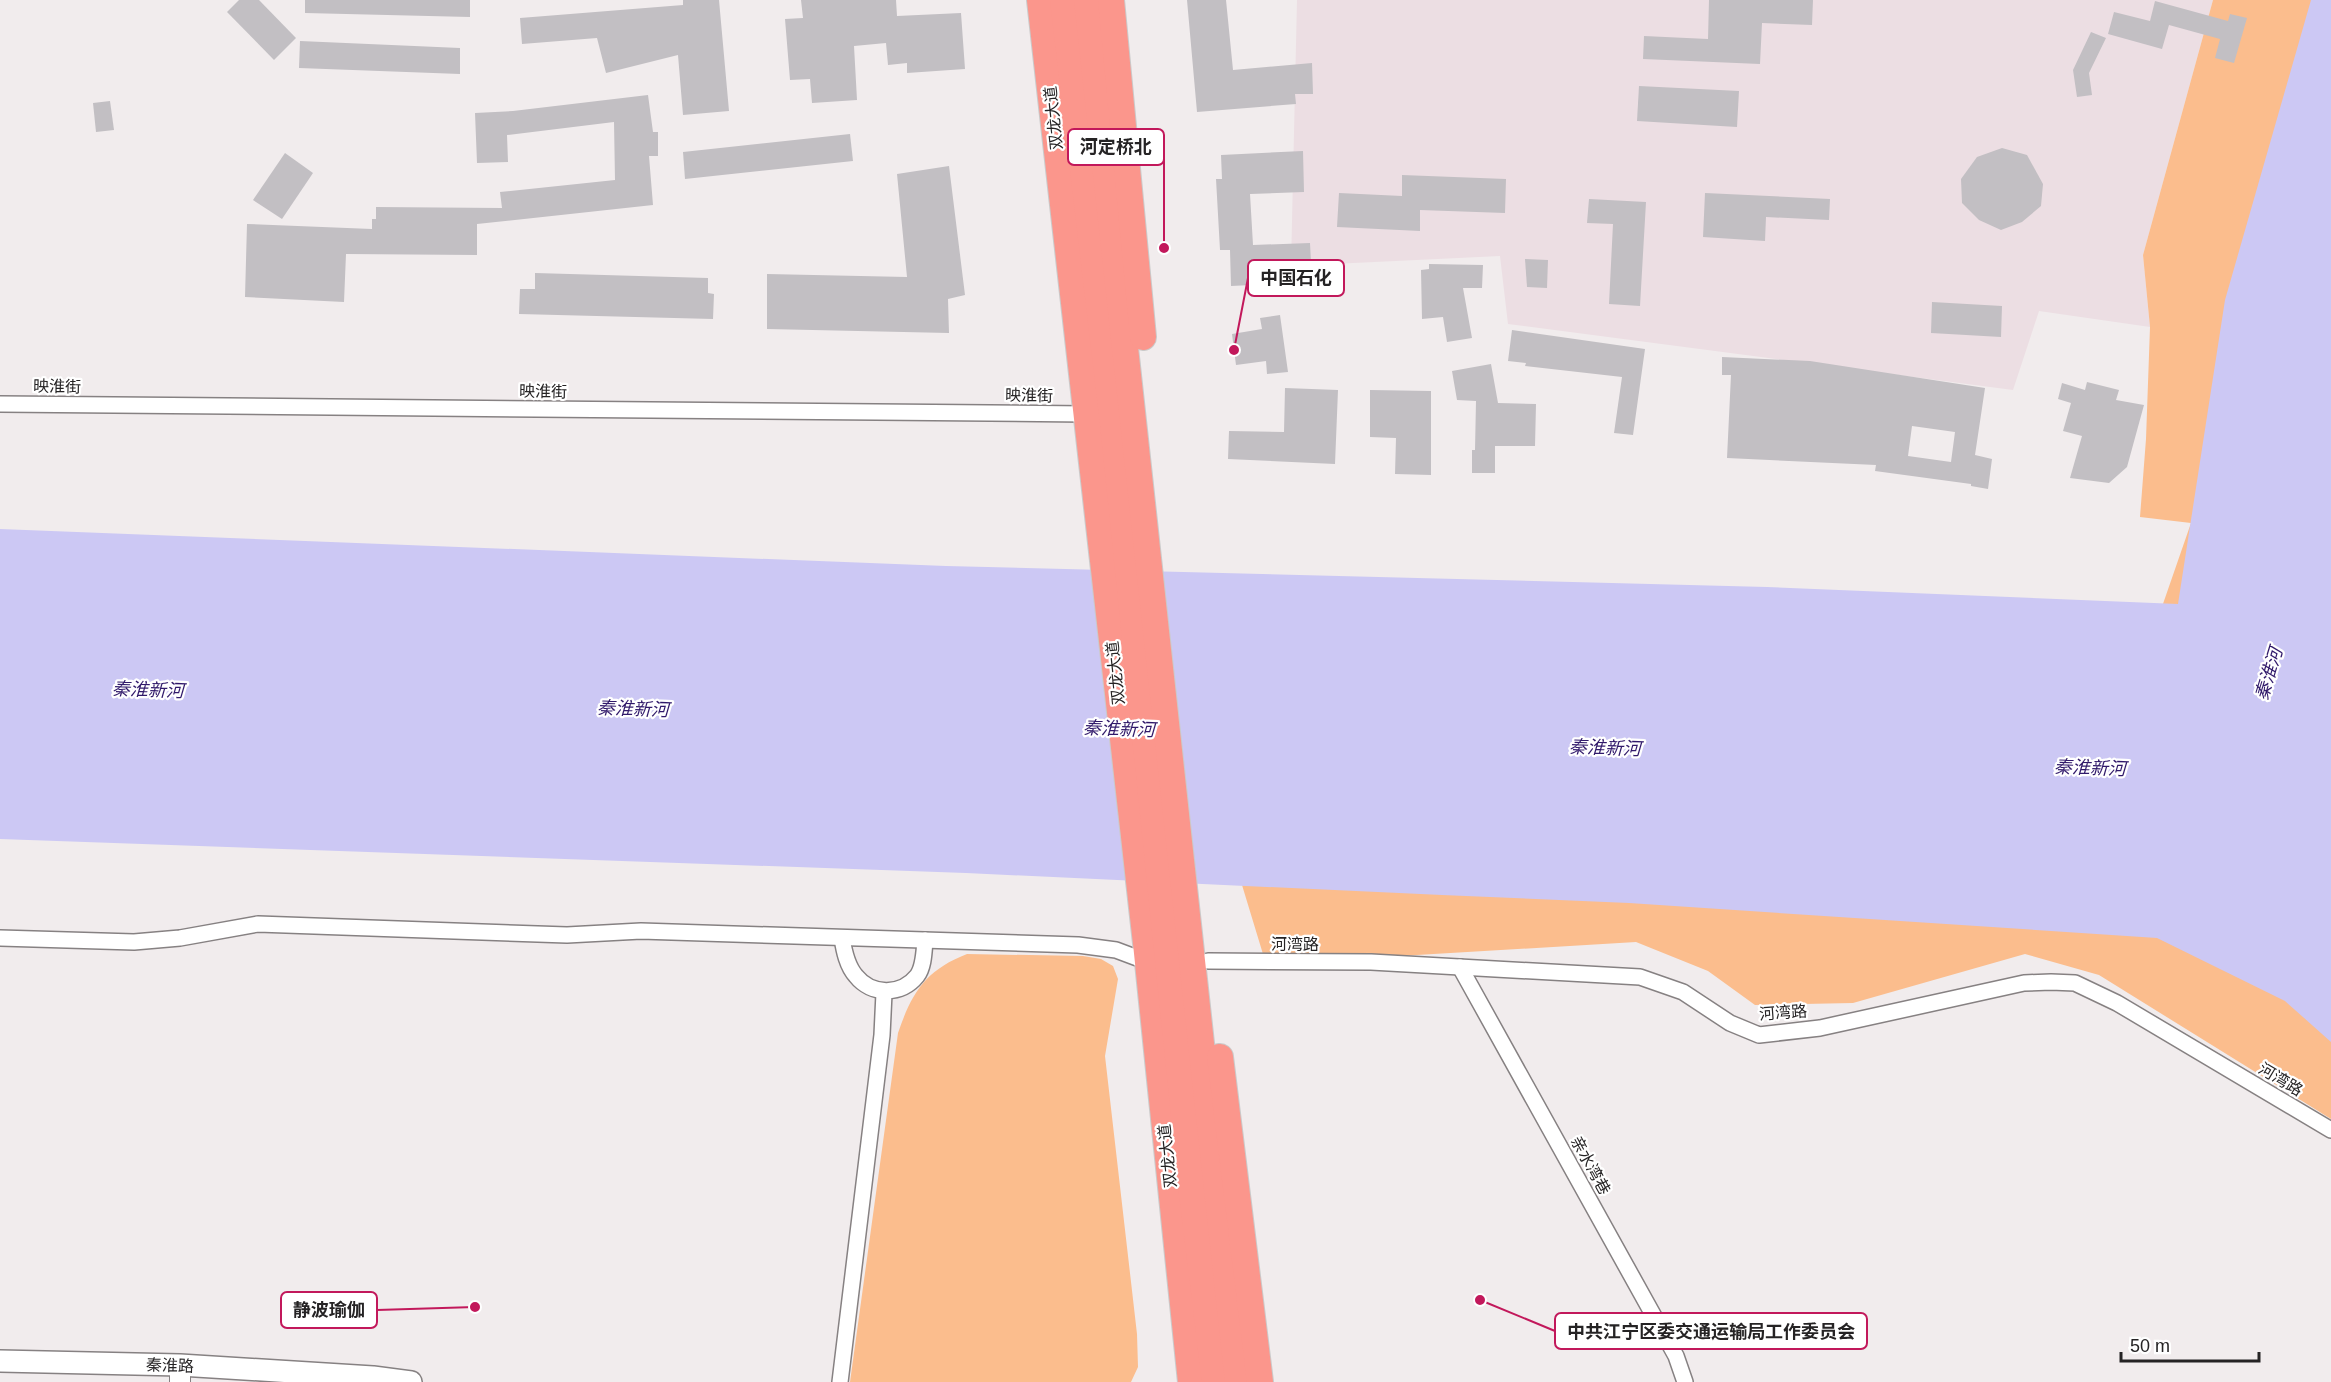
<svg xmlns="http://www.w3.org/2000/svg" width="2331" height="1382" viewBox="0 0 2331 1382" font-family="Arial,'Noto Sans SC',sans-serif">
<rect width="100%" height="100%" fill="#f1eced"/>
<!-- built -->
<polygon fill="#ecdee3" points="1297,0 2213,0 2143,255 2150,327 2039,311 2013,390 1508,324 1500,256 1291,266"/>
<!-- green -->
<g fill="#fbbd8d">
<polygon points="2213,0 2331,0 2331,1119 2099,975 2025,954 1853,1003 1755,1005 1708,971 1636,942 1266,964 1242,885 2041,912 2093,806 2191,523 2140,517 2146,439 2150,327 2143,255"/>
<path d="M967,954L1083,956L1101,959L1113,966L1118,979L1105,1056L1137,1334L1138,1367L1131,1382H850L898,1033C912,992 926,970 967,954Z"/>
</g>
<!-- water -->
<polygon fill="#ccc8f4" points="2311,0 2331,0 2331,1042 2285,1001 2157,938 1629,903 1442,895 966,873 0,839 0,529 946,566 1767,587 2178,604 2225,300"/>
<!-- building -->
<g fill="#c2bfc3" fill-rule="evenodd">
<polygon points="239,0 259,0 296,38 274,60 227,12"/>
<polygon points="305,0 470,0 470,17 305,13"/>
<polygon points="683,0 719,0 729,111 683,115 678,55 606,73 597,38 522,44 520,18 683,5"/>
<polygon points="801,0 896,0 897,16 961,13 965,69 907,73 907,63 888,65 886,43 854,46 857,100 812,103 810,79 790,80 785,19 803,18"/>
<polygon points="1187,0 1226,0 1233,70 1312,63 1313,94 1295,94 1296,104 1197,112"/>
<polygon points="1709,0 1813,0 1812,25 1762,23 1760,64 1643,59 1644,36 1708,39"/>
<polygon points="2155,1 2228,21 2230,14 2247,18 2234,63 2215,58 2220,39 2169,25 2162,49 2108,34 2114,12 2150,21"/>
<polygon points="2091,32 2106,38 2089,73 2092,95 2077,97 2073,70"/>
<polygon points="300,41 460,48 460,74 299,68"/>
<polygon points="1639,86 1739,91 1737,127 1637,121"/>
<polygon points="648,95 653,132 658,132 658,156 649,156 653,205 477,224 477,255 346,254 344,302 245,297 247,224 372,229 372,219 376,219 376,207 502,208 500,192 615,180 614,122 507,135 508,162 477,163 475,113 513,111"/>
<polygon points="110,101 114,130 96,132 93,103"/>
<polygon points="850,134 853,161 685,179 683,152"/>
<polygon points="2002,148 2027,155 2043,184 2041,206 2022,222 2001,230 1979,220 1962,203 1961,179 1977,157"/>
<polygon points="1303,151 1304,192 1250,194 1253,245 1310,243 1312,282 1231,286 1230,250 1220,250 1216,179 1222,179 1221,155"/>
<polygon points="285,153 313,173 282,219 253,200"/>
<polygon points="949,166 965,295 948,299 949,333 767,329 767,274 907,277 897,174"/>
<polygon points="1402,175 1506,179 1505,213 1420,210 1420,231 1337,227 1339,193 1402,196"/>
<polygon points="1705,193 1830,199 1829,220 1766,217 1765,241 1703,237"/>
<polygon points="1589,199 1646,202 1640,306 1609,304 1613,224 1587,223"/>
<polygon points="1525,259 1548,260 1547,288 1527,287"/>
<polygon points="1429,264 1483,265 1482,288 1463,288 1472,338 1447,342 1443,317 1422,319 1421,270 1429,269"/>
<polygon points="535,273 708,278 708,293 714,294 713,319 519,314 520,289 535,289"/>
<polygon points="1932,302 2002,306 2001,337 1931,333"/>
<polygon points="1280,315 1288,372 1267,374 1266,361 1236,365 1232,334 1262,329 1260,318"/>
<polygon points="1512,330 1645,349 1633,435 1614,433 1622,377 1525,366 1526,363 1508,361"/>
<path d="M1722,357L1810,361L1985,388L1975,455L1992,459L1988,489L1971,486V484L1875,471L1876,465L1727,458L1731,375H1722ZM1912,426L1955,432L1951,462L1908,456Z"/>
<polygon points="1491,364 1498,403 1536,404 1535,446 1495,446 1495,473 1472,473 1472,450 1475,450 1476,401 1457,400 1452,371"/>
<polygon points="2087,382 2119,390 2116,400 2144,405 2127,467 2109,483 2070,478 2082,436 2063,431 2071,403 2058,399 2062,383 2085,390"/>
<polygon points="1285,388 1338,390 1335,464 1228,459 1229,431 1284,432"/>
<polygon points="1370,390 1431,391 1431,475 1395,474 1396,438 1370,437"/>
</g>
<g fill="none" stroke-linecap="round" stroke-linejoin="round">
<!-- minor casing -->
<g stroke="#868182" stroke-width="18">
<g id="minor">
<polyline points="0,404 1086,414"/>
<polyline points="0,938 134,942 180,938 258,924 567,935 641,931 1078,945 1116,950 1148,962"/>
<path d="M842,938C844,951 847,966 856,976C871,995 901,996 917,976C924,967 924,951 925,940"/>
<polyline points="1208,961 1371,962 1640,977 1683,992 1730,1023 1759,1035 1820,1028 2024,983 2051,982 2075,983 2117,1003 2331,1130"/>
<polyline points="1460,967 1676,1356 1685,1382"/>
<polyline points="840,1382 882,1035 884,993"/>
</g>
</g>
<!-- tertiary casing -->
<g stroke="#868182" stroke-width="22">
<polyline id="tertiary" points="180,1382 180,1365"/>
</g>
<!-- secondary casing -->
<g stroke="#868182" stroke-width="24">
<polyline id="secondary" points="0,1361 180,1365 373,1377 411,1382"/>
</g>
<!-- trunk casing -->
<g stroke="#cbcaca" stroke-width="28">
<g id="trunk">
<polyline points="1040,0 1146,943 1191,1382"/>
<polyline points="1063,0 1113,424 1192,1194 1215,1382"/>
<polyline points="1087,0 1238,1382"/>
<polyline points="1111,0 1143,337"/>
<polyline points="1220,1057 1260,1382"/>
</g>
</g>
<!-- minor -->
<use href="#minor" stroke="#fff" stroke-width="15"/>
<!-- tertiary -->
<use href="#tertiary" stroke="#fff" stroke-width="20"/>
<!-- secondary -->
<use href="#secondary" stroke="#fff" stroke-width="21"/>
<!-- trunk -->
<use href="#trunk" stroke="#fb968c" stroke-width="26"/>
</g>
<g text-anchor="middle" stroke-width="4.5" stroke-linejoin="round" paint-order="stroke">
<!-- street labels -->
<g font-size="16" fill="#252324" stroke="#fff">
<text transform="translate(1053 118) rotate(-96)" y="6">双龙大道</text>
<text transform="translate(57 386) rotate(1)" y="6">映淮街</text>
<text transform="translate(543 391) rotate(1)" y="6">映淮街</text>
<text transform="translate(1029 395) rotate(1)" y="6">映淮街</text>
<text transform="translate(1115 673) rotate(-96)" y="6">双龙大道</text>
<text x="1295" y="950">河湾路</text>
<text transform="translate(1783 1012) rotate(-4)" y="6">河湾路</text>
<text transform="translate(2281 1079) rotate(31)" y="6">河湾路</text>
<text transform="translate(1167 1156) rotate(-96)" y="6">双龙大道</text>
<text transform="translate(1591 1165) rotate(61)" y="6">亲水湾巷</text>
<text transform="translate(170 1365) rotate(2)" y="6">秦淮路</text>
</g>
<!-- water labels -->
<g font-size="18" font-style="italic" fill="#30196a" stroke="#fff">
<text transform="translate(2269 674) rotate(-73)" y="6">秦淮河</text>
<text transform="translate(148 690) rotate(2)" y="6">秦淮新河</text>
<text transform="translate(633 709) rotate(2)" y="6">秦淮新河</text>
<text transform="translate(1119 729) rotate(2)" y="6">秦淮新河</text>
<text transform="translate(1605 748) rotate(2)" y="6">秦淮新河</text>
<text transform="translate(2090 768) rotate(2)" y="6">秦淮新河</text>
</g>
</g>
<!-- callouts -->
<path fill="none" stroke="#c2185b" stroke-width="2" d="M1164 248L1164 147M1234 350L1248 278M475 1307L377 1310M1480 1300L1555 1331"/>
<g fill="#c2185b" stroke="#fff" stroke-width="2">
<circle cx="1164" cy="248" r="6"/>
<circle cx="1234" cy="350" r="6"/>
<circle cx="475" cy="1307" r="6"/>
<circle cx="1480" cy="1300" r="6"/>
</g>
<g fill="#fff" stroke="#c2185b" stroke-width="2">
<rect x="1068" y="129" width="96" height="36" rx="6"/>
<rect x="1248" y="260" width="96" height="36" rx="6"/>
<rect x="281" y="1292" width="96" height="36" rx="6"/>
<rect x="1555" y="1313" width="312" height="36" rx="6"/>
</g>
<g font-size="18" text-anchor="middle" font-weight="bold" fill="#252324">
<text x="1116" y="153">河定桥北</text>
<text x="1296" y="284">中国石化</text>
<text x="329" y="1316">静波瑜伽</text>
<text x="1711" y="1338">中共江宁区委交通运输局工作委员会</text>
</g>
<!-- scale -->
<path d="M2121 1352v9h138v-9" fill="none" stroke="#252324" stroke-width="3"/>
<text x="2130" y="1352" font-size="18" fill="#252324" stroke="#ffffff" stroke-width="4.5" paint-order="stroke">50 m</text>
</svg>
